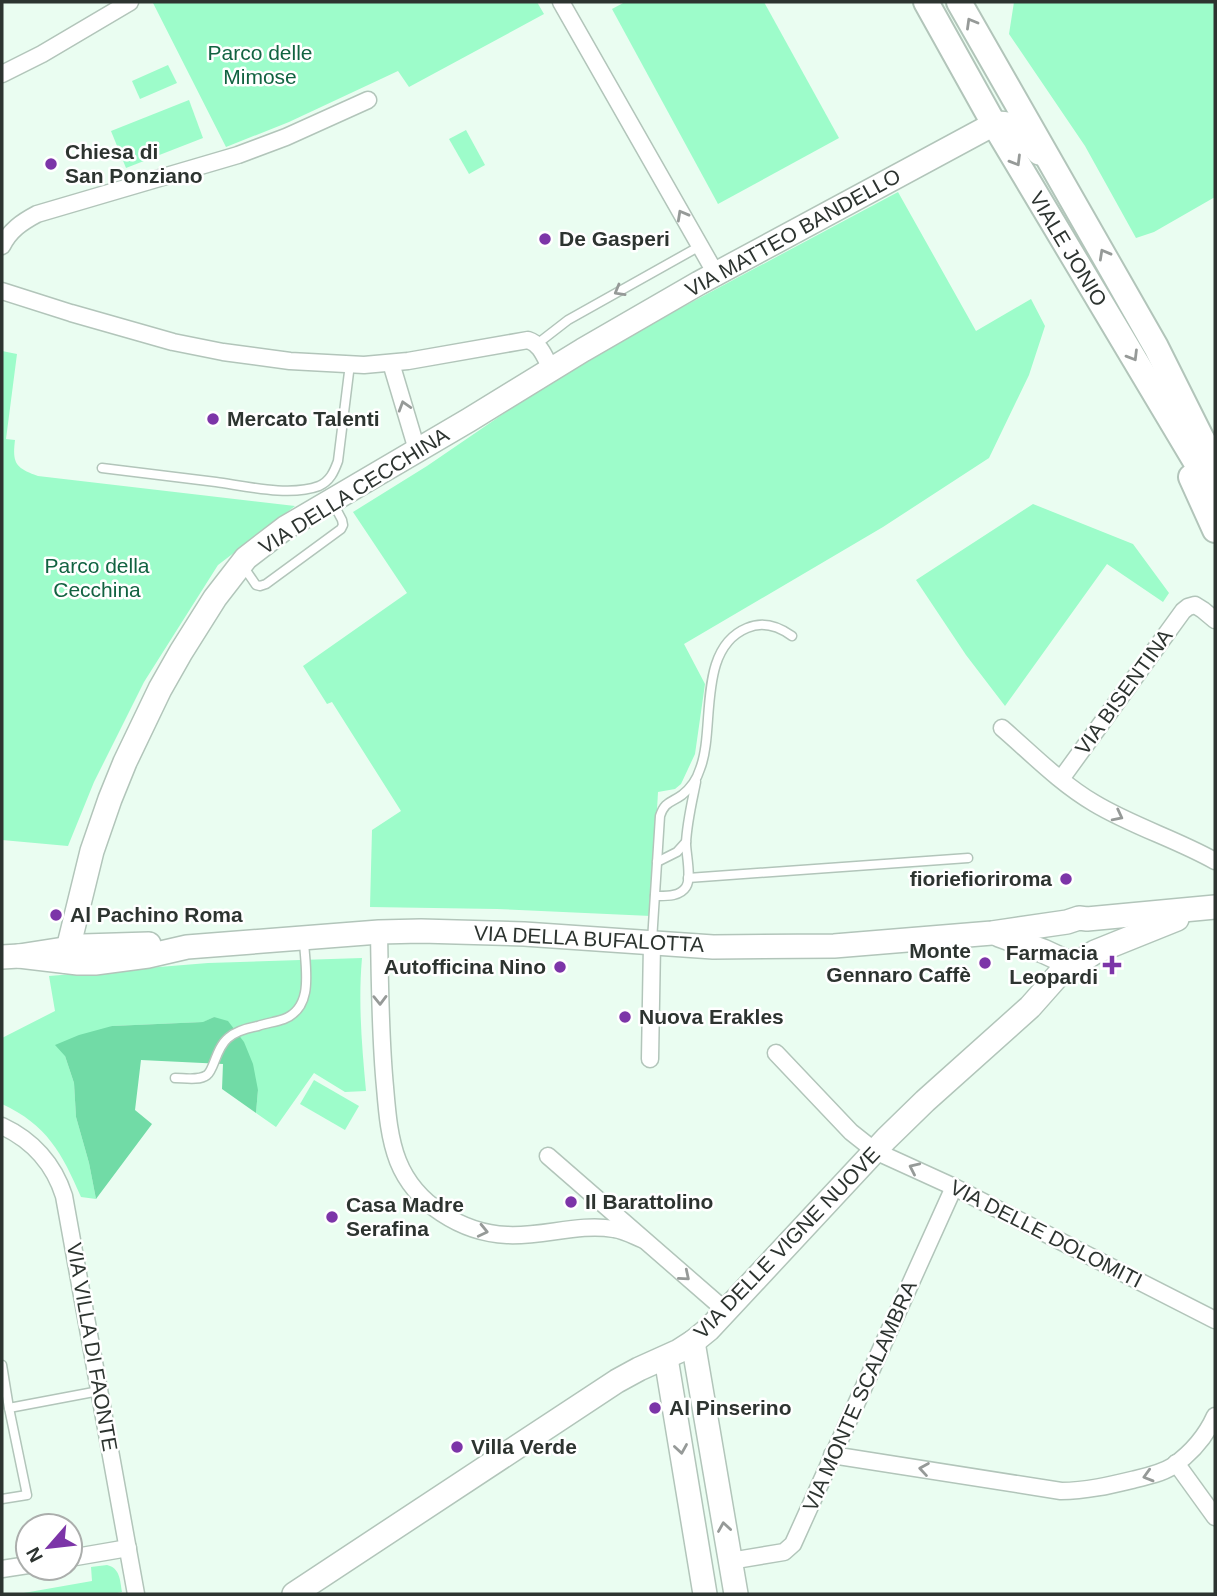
<svg xmlns="http://www.w3.org/2000/svg" width="1217" height="1596" viewBox="0 0 1217 1596" font-family="Arial,sans-serif">
<rect width="100%" height="100%" fill="#eafdf1"/>
<!-- green -->
<g fill="#9dfcca">
<polygon points="155,2 537,2 544,14 409,87 398,71 289,122 226,147 153,3"/>
<polygon points="625,2 764,2 839,138 718,204 612,9"/>
<polygon points="1014,2 1215,2 1215,197 1154,232 1136,238 1085,146 1009,34"/>
<polygon points="168,65 177,83 140,99 132,81"/>
<polygon points="189,100 203,138 126,168 111,131"/>
<polygon points="466,130 485,165 469,174 449,139"/>
<polygon points="898,192 976,331 1031,299 1045,326 1029,375 989,458 883,527 684,644 705,684 695,754 681,784 675,789 658,792 651,916 497,909 370,907 372,830 401,811 332,702 327,704 303,666 407,593 353,512 427,466 566,371 619,341"/>
<path d="M2,351L17,354L6,439L15,440C12,464 16,468 38,476L295,506L218,565L144,682L94,782L68,846L2,840Z"/>
<polygon points="1033,504 1133,544 1169,593 1163,602 1107,564 1005,706 966,655 916,580"/>
<path d="M362,958C358,1003 362,1047 366,1091L345,1092L314,1073L276,1127L256,1113L258,1090L214,1017L204,1022L112,1026L65,1056L74,1083L76,1117L89,1163L96,1199L81,1197C62,1153 47,1125 2,1104V1038L55,1011L49,976L208,963Z"/>
<polygon points="314,1080 359,1106 345,1130 300,1104"/>
<path d="M107,1565C120,1568 120,1580 122,1592L112,1594H18L92,1581L91,1567Z"/>
</g>
<!-- forest -->
<polygon fill="#71dba6" points="214,1017 228,1021 244,1042 253,1064 258,1090 256,1113 222,1089 223,1064 141,1060 135,1110 152,1124 96,1199 89,1163 76,1117 74,1083 65,1056 55,1045 79,1035 112,1026 203,1022"/>
<g fill="none" stroke-linecap="round" stroke-linejoin="round">
<!-- lane casing -->
<g stroke="#b2c5ba" stroke-width="11">
<g id="lane">
<polyline points="537,344 568,320 700,246"/>
<path d="M102,468C140,473 178,477 216,482C245,486 290,497 319,486C330,481 334,472 338,461L350,364"/>
<polyline points="243,566 256,585 260,586 266,584 341,529 343,525 342,520 333,503"/>
<polyline points="657,862 677,852 686,842"/>
<polyline points="688,878 968,858"/>
<path d="M655,896C665,896 680,897 686,887C692,878 686,854 686,843C687,822 692,802 696,782"/>
<path d="M652,941L660,816C665,801 671,803 682,795C691,788 697,779 700,769C716,729 696,649 747,628C763,621 778,626 792,636"/>
<path d="M175,1078C184,1078 199,1081 207,1075C214,1070 216,1048 228,1038C236,1031 247,1028 258,1026C266,1023 276,1022 284,1019C315,1007 305,967 304,941"/>
<polyline points="2,1365 9,1408 99,1391"/>
<polyline points="2,1499 27,1495 9,1408"/>
</g>
</g>
<!-- street casing -->
<g stroke="#b2c5ba" stroke-width="19">
<g id="street">
<polyline points="561,2 716,274"/>
<polyline points="2,74 42,54 130,2"/>
<path d="M2,246C10,230 22,222 37,214L238,155L286,137L368,100"/>
<path d="M2,291L71,313L173,342L223,352L290,361L364,365L408,361L528,340C541,344 545,358 551,369"/>
<polyline points="391,363 417,450"/>
<path d="M1002,728C1031,753 1060,783 1094,803C1132,826 1176,839 1215,861"/>
<polyline points="1061,779 1183,611 1188,607 1195,605 1203,610 1215,620"/>
<path d="M379,932C380,984 380,1035 385,1087C387,1111 389,1138 398,1161C415,1204 462,1233 507,1235C543,1237 578,1223 614,1229C624,1230 634,1236 644,1240"/>
<polyline points="776,1053 851,1132 875,1151 954,1187 1215,1320"/>
<polyline points="650,1059 652,944"/>
<path d="M2,1126C32,1140 54,1164 64,1196L136,1594"/>
<polyline points="548,1156 726,1311"/>
<path d="M832,1455L1061,1491C1087,1491 1111,1485 1136,1479C1149,1476 1162,1473 1173,1466C1190,1454 1206,1436 1215,1416"/>
<polyline points="1176,1463 1215,1517"/>
<polyline points="70,1558 128,1548"/>
<polyline points="730,1561 784,1552 793,1544 954,1187"/>
<polyline points="2,1569 28,1565"/>
</g>
</g>
<!-- secondary casing -->
<g stroke="#b2c5ba" stroke-width="26">
<g id="secondary">
<polyline points="999,935 1043,951 1069,963 1084,959 1095,952 1177,919"/>
<polyline points="19,956 78,963 95,963 148,956 187,947 379,932 421,931 524,934 713,947 834,946 992,933 1067,922 1079,918 1087,919 1215,907"/>
<polyline points="2,957 19,956 83,946 149,944"/>
<path d="M65,961L92,851L110,799L125,762L160,689L181,652L215,598L246,558L285,528L469,420L583,350L699,283L994,124C1015,119 1026,138 1039,153"/>
<polyline points="693,1342 736,1594"/>
<polyline points="666,1358 705,1594"/>
<polyline points="294,1594 617,1381 639,1369 679,1351 693,1342 709,1329 886,1139 925,1101 1030,1007 1069,963"/>
</g>
</g>
<!-- primary casing -->
<g stroke="#b2c5ba" stroke-width="28">
<g id="primary">
<polyline points="926,2 994,124 1215,494"/>
<polyline points="959,2 1156,347 1202,439 1213,459"/>
<polyline points="1191,477 1215,530"/>
</g>
</g>
<!-- lane -->
<use href="#lane" stroke="#fff" stroke-width="8"/>
<!-- street -->
<use href="#street" stroke="#fff" stroke-width="16"/>
<!-- secondary -->
<use href="#secondary" stroke="#fff" stroke-width="23"/>
<!-- primary -->
<use href="#primary" stroke="#fff" stroke-width="24"/>
</g>
<!-- one-way arrows -->
<defs><path id="oneway-chevron" d="M-2-3.5L2.5 0L-2 3.5" fill="none" stroke-width="1.6" stroke-linecap="round" stroke-linejoin="round" transform="scale(1.75)"/></defs>
<g stroke="#969a98">
<use href="#oneway-chevron" transform="translate(971 23) rotate(-120)"/>
<use href="#oneway-chevron" transform="translate(1016 161) rotate(59)"/>
<use href="#oneway-chevron" transform="translate(682 215) rotate(-119)"/>
<use href="#oneway-chevron" transform="translate(1104 254) rotate(-119)"/>
<use href="#oneway-chevron" transform="translate(619 291) rotate(150)"/>
<use href="#oneway-chevron" transform="translate(1133 356) rotate(59)"/>
<use href="#oneway-chevron" transform="translate(404 406) rotate(-107)"/>
<use href="#oneway-chevron" transform="translate(1118 816) rotate(27)"/>
<use href="#oneway-chevron" transform="translate(380 1000) rotate(89)"/>
<use href="#oneway-chevron" transform="translate(914 1168) rotate(-155)"/>
<use href="#oneway-chevron" transform="translate(483 1231) rotate(13)"/>
<use href="#oneway-chevron" transform="translate(685 1276) rotate(40)"/>
<use href="#oneway-chevron" transform="translate(681 1449) rotate(81)"/>
<use href="#oneway-chevron" transform="translate(924 1469) rotate(-171)"/>
<use href="#oneway-chevron" transform="translate(1148 1476) rotate(164)"/>
<use href="#oneway-chevron" transform="translate(724 1527) rotate(-99)"/>
</g>
<!-- markers -->
<g fill="#7c35a8" stroke="#fff" stroke-width="2.5">
<circle cx="51" cy="164" r="7"/>
<circle cx="545" cy="239" r="7"/>
<circle cx="213" cy="419" r="7"/>
<circle cx="1066" cy="879" r="7"/>
<circle cx="56" cy="915" r="7"/>
<circle cx="985" cy="963" r="7"/>
<path d="M1108.5 954.5h7v7h7v7h-7v7h-7v-7h-7v-7h7z"/>
<circle cx="560" cy="967" r="7"/>
<circle cx="625" cy="1017" r="7"/>
<circle cx="571" cy="1202" r="7"/>
<circle cx="332" cy="1217" r="7"/>
<circle cx="655" cy="1408" r="7"/>
<circle cx="457" cy="1447" r="7"/>
</g>
<g text-anchor="middle" stroke-width="5" stroke-linejoin="round" paint-order="stroke">
<!-- park labels -->
<g font-size="21" fill="#116341" stroke="#fff">
<text x="260" y="60">Parco delle<tspan x="260" dy="24">Mimose</tspan></text>
<text x="97" y="573">Parco della<tspan x="97" dy="24">Cecchina</tspan></text>
</g>
<!-- poi labels -->
<g font-size="21" font-weight="bold" fill="#2d3430" stroke="#fff" text-anchor="start">
<text x="65" y="159">Chiesa di<tspan x="65" dy="24">San Ponziano</tspan></text>
<text x="559" y="246">De Gasperi</text>
<text x="227" y="426">Mercato Talenti</text>
<text x="1052" y="886" text-anchor="end">fioriefioriroma</text>
<text x="70" y="922">Al Pachino Roma</text>
<text x="971" y="958" text-anchor="end">Monte<tspan x="971" dy="24">Gennaro Caffè</tspan></text>
<text x="1098" y="960" text-anchor="end">Farmacia<tspan x="1098" dy="24">Leopardi</tspan></text>
<text x="546" y="974" text-anchor="end">Autofficina Nino</text>
<text x="639" y="1024">Nuova Erakles</text>
<text x="585" y="1209">Il Barattolino</text>
<text x="346" y="1212">Casa Madre<tspan x="346" dy="24">Serafina</tspan></text>
<text x="669" y="1415">Al Pinserino</text>
<text x="471" y="1454">Villa Verde</text>
</g>
<!-- street labels -->
<g font-size="21" fill="#2d3430" stroke="#fff">
<text transform="translate(793 233) rotate(-29)" y="7">VIA MATTEO BANDELLO</text>
<text transform="translate(1068 249) rotate(59)" y="7">VIALE JONIO</text>
<text transform="translate(354 491) rotate(-32)" y="7">VIA DELLA CECCHINA</text>
<text transform="translate(1124 692) rotate(-54)" y="7">VIA BISENTINA</text>
<text transform="translate(589 939) rotate(3)" y="7">VIA DELLA BUFALOTTA</text>
<text transform="translate(1046 1234) rotate(27)" y="7">VIA DELLE DOLOMITI</text>
<text transform="translate(787 1243) rotate(-46)" y="7">VIA DELLE VIGNE NUOVE</text>
<text transform="translate(92 1347) rotate(80)" y="7">VIA VILLA DI FAONTE</text>
<text transform="translate(860 1396) rotate(-66)" y="7">VIA MONTE SCALAMBRA</text>
</g>
</g>
<!-- border -->
<rect width="1217" height="1596" fill="none" stroke="#2d3430" stroke-width="7"/>
<!-- north arrow -->
<g transform="translate(49 1547) rotate(242)"><circle r="33" fill="#ffffff" stroke="#abaeac" stroke-width="2"/>
<path d="M0-5L12 26L0 18L-12 26Z" fill="#7c35a8"/>
<text y="-10" font-size="19" font-weight="bold" text-anchor="middle" fill="#2d3430">N</text>
</g>
</svg>
